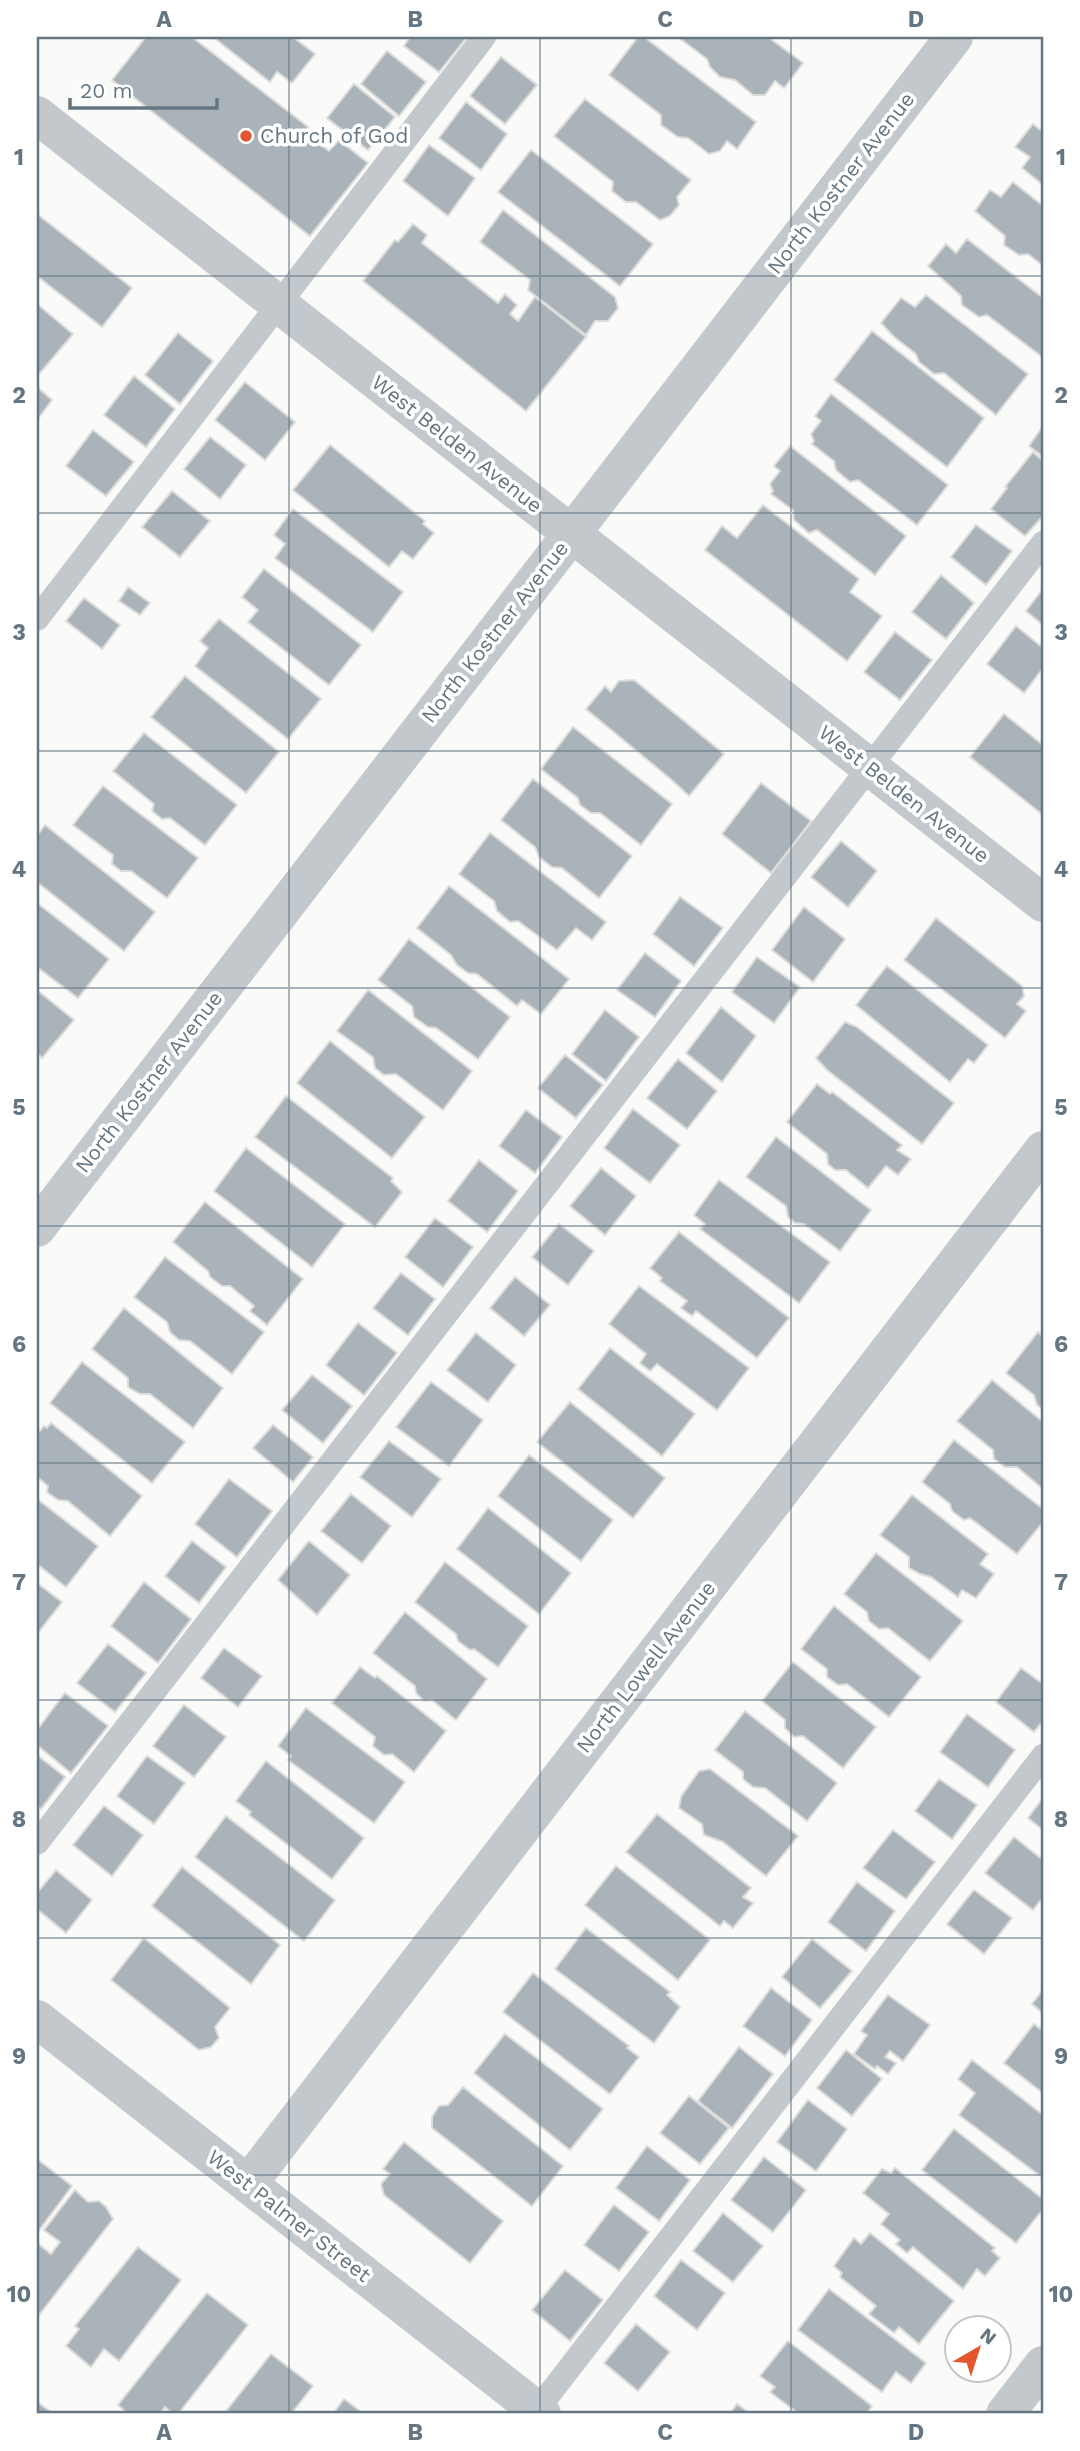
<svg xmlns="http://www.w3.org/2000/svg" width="1080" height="2451" viewBox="0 0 1080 2451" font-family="'Work Sans',sans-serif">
<rect width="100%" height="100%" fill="#fafaf8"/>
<!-- building -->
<g fill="#aab3b9" stroke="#dcdcda" stroke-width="2">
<polygon points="146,37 192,37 308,127 304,132 329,151 339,140 368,163 310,236 112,80"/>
<polygon points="213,37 293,37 315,54 292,83 277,72 270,82"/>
<polygon points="410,37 467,37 439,72 404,46"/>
<polygon points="638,37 644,37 756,122 737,149 727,141 720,151 709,154 688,138 678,137 661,125 661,115 609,75"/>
<polygon points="678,37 768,37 803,63 784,88 775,81 765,95 753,95 735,80 720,77 710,67 707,59"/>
<polygon points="387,51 426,82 399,116 361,84"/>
<polygon points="501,57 537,85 505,124 470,96"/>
<polygon points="354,84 395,117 368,150 327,118"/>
<polygon points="585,99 691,180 677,197 679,205 670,216 660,220 636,202 626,202 612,191 613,182 554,136"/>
<polygon points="466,102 507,134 481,170 439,138"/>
<polygon points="1033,124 1043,132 1043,185 1022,168 1030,157 1015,147"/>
<polygon points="429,145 475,178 448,216 403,181"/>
<polygon points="531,150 653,244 620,286 498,192"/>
<polygon points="1013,182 1043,206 1043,266 1028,254 1019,255 1004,245 1005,236 975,211 990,190 1001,197"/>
<polygon points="503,210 615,297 618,308 608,321 595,321 586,335 528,290 530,280 480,242"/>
<polygon points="37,214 132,288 102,327 37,276"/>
<polygon points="413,224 427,235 422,243 498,303 505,294 517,305 510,314 518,321 535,297 586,337 526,411 363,281 395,240 398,242"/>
<polygon points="967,239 1043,298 1043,353 1041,356 987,315 979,317 962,305 961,296 928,266 946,244 956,253"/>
<polygon points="926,295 1028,374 996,415 944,373 934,374 919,362 916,354 893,336 881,323 901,298 915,307"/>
<polygon points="37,304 73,334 40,373 37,370"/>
<polygon points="872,331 984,418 947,467 834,380"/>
<polygon points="178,333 213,361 180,404 145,375"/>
<polygon points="134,376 175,409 146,447 104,415"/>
<polygon points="245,382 295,422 265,460 215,420"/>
<polygon points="37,387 52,400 37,420"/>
<polygon points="831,394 948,485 917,525 858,480 850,482 836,470 834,461 812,444 814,441 811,434 821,421 815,416"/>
<polygon points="1043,426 1043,457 1029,446"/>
<polygon points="93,430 134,462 106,496 66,466"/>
<polygon points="210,437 246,465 220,499 184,469"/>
<polygon points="330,445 425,521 423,524 434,533 413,559 402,551 389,567 293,490"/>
<polygon points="790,446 906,536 875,575 817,530 809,533 794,520 793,510 771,494 773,491 770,484 780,471 774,466"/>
<polygon points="1033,452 1043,461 1043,516 1025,536 991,509 1007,488 1005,487"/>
<polygon points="172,491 210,521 180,557 142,527"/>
<polygon points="763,505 859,579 850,592 882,616 847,661 705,550 722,526 737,538"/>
<polygon points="293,509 403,592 373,632 275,558 285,544 274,535"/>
<polygon points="976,525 1012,551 986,585 951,557"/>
<polygon points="264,569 361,645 329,685 248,622 258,610 242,597"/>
<polygon points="941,575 974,603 946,639 912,612"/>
<polygon points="128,587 150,603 140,615 119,601"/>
<polygon points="1043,589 1043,625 1026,611"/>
<polygon points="84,598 120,625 102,649 66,621"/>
<polygon points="219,619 321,699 288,739 195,666 208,648 200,641"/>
<polygon points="1016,626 1043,648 1043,668 1024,693 987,664"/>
<polygon points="895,632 932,660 900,700 864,672"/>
<polygon points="185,676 279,752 246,793 151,717"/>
<polygon points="634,680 724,754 689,796 673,781 586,709 605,686 611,692 619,681"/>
<polygon points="1004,714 1043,745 1043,815 970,757"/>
<polygon points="573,727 672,804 641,845 600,813 591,813 580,805 578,798 541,769"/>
<polygon points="144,733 237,805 205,845 170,818 162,819 152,811 154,804 113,771"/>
<polygon points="533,779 632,856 599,898 562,868 552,867 539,857 535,847 501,820"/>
<polygon points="761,783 811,821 771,873 722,834"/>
<polygon points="103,786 198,858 167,898 131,871 121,871 112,864 113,855 73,825"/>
<polygon points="45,825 155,912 124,951 37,882 37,836"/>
<polygon points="490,833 606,922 592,940 576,928 557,950 518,921 510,922 497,911 494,901 459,874"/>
<polygon points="841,841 877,871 848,907 811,877"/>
<polygon points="449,886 569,979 541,1014 522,1000 517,1006 477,974 468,973 457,965 451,955 417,928"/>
<polygon points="680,897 723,928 694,966 653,934"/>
<polygon points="37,903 109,959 78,998 37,967"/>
<polygon points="804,907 845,939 813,982 772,950"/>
<polygon points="936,918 1022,986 1024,996 1017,1004 1026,1011 1005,1038 904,960"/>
<polygon points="409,939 510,1017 478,1059 436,1028 428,1027 414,1017 412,1006 378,980"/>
<polygon points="645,953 681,981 655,1017 617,990"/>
<polygon points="757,957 800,987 774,1023 732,992"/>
<polygon points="887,966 988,1045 974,1063 968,1059 950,1082 856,1005"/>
<polygon points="37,990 74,1020 42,1058 37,1053"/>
<polygon points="368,990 472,1071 443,1110 396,1074 384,1075 375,1068 373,1057 337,1031"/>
<polygon points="721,1007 756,1036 722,1082 686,1053"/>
<polygon points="605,1010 639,1037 606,1081 572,1054"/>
<polygon points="845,1022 857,1027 954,1103 922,1144 827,1070 816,1058"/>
<polygon points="330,1041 425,1117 392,1158 297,1083"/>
<polygon points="565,1055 603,1085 576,1118 538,1088"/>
<polygon points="678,1059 717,1091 687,1129 647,1098"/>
<polygon points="817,1084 830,1094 832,1092 902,1145 897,1150 911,1159 898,1175 886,1166 868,1188 846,1170 835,1170 828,1164 827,1154 787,1122"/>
<polygon points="286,1096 393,1178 391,1181 402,1192 375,1227 255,1137"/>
<polygon points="633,1109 680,1145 650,1183 604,1148"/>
<polygon points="526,1110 562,1137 535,1173 499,1146"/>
<polygon points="776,1137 871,1210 840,1251 804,1224 795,1223 788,1217 786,1206 746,1177"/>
<polygon points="246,1148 345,1224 312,1267 214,1191"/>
<polygon points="479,1160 518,1191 487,1232 448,1201"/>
<polygon points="601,1168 636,1196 605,1235 570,1206"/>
<polygon points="719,1180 830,1262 799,1303 700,1229 705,1224 694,1215"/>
<polygon points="205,1202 303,1279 267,1325 250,1311 254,1306 230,1286 222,1286 210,1277 208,1271 173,1242"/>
<polygon points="435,1218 473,1247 443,1287 405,1257"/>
<polygon points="559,1224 594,1251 568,1285 532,1257"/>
<polygon points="679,1232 789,1318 757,1358 696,1311 692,1316 681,1308 687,1301 660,1281 662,1278 650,1268"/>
<polygon points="165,1257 264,1332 232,1374 190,1341 179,1340 170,1332 167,1322 134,1297"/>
<polygon points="401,1273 435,1299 408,1335 373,1308"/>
<polygon points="515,1277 550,1305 524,1336 490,1308"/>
<polygon points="639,1286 749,1368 717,1410 657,1364 650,1371 640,1363 646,1354 609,1324"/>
<polygon points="124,1308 223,1388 193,1428 150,1394 140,1394 128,1387 128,1378 92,1349"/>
<polygon points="358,1323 397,1353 364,1395 326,1365"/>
<polygon points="1038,1332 1043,1337 1043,1410 1037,1405 1034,1395 1006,1373"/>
<polygon points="476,1333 516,1365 488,1402 447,1370"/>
<polygon points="610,1348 695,1414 662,1456 578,1389"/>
<polygon points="82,1362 185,1442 152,1483 50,1403"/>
<polygon points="312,1375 352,1406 323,1443 282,1410"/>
<polygon points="992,1380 1043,1422 1043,1489 1017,1467 1005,1467 994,1459 993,1450 957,1421"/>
<polygon points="431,1382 483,1420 449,1466 396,1427"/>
<polygon points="570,1402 665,1478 633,1518 537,1442"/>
<polygon points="51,1423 142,1496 110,1536 68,1501 58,1500 47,1492 48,1486 37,1477 37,1434 44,1426 47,1428"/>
<polygon points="273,1425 313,1457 293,1482 253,1448"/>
<polygon points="954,1440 1043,1509 1043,1522 1017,1554 970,1518 964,1520 952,1511 950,1504 922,1482"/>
<polygon points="389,1441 441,1479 412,1517 360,1477"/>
<polygon points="529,1455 613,1520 581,1561 498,1496"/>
<polygon points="229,1479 272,1511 237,1557 195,1524"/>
<polygon points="351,1494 391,1526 362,1563 321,1531"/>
<polygon points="912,1495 988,1554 980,1564 994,1574 976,1598 962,1590 958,1597 931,1577 920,1574 909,1568 909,1557 880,1535"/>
<polygon points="37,1499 98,1546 66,1587 37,1564"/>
<polygon points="488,1508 571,1573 539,1614 457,1549"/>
<polygon points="192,1541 226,1567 199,1603 165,1576"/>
<polygon points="309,1541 350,1575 317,1615 278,1580"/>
<polygon points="876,1553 963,1621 930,1661 888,1628 879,1629 869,1621 867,1612 844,1594"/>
<polygon points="445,1562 528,1626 498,1667 474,1649 470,1650 458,1641 456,1634 415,1602"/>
<polygon points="144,1582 191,1619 158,1663 111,1626"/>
<polygon points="37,1583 62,1602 37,1634"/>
<polygon points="834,1606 921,1677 889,1717 847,1684 838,1685 827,1677 827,1669 801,1649"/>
<polygon points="405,1612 487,1679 456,1720 432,1700 424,1701 416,1693 415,1686 373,1653"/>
<polygon points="108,1644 146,1673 115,1712 77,1683"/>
<polygon points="224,1648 262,1676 238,1707 201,1678"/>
<polygon points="793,1662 876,1727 843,1768 803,1736 794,1737 785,1728 785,1720 762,1701"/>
<polygon points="360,1667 375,1678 377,1676 446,1731 414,1772 392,1754 384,1755 373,1746 375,1737 332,1703"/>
<polygon points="1021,1668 1043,1684 1043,1721 1034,1732 996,1702"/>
<polygon points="65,1693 108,1726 71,1773 37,1745 37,1730"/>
<polygon points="184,1705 226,1737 194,1777 153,1746"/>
<polygon points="306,1708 405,1782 374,1823 288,1760 291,1756 278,1746"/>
<polygon points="745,1711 837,1783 807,1821 765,1788 753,1787 743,1779 743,1772 715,1750"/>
<polygon points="967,1714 1015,1750 988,1787 940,1752"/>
<polygon points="37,1755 65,1777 41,1809 37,1806"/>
<polygon points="147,1756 185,1783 154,1824 117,1796"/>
<polygon points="266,1761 364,1838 332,1879 249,1815 251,1812 236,1801"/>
<polygon points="710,1769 798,1836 766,1876 723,1842 704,1835 702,1824 679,1808 681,1797 699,1771"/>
<polygon points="939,1779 977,1805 952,1839 915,1811"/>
<polygon points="1043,1798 1043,1830 1028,1818"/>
<polygon points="104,1806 143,1835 112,1876 73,1845"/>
<polygon points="657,1814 751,1888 743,1897 753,1903 733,1928 724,1921 720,1926 626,1852"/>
<polygon points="226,1816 335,1900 304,1941 195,1857"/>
<polygon points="893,1830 935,1862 906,1899 863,1868"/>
<polygon points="1014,1837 1043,1860 1043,1897 1033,1910 985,1873"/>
<polygon points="616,1866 710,1940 678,1980 585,1905"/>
<polygon points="182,1867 280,1945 251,1984 152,1906"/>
<polygon points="56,1870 92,1900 66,1933 37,1909 37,1893"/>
<polygon points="857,1882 895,1911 866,1951 828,1922"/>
<polygon points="974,1890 1012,1918 984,1954 947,1924"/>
<polygon points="586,1928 670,1992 667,1995 680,2007 654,2043 555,1969"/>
<polygon points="144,1938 230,2008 215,2027 219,2038 211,2047 199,2050 111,1980"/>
<polygon points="812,1939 852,1971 820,2008 782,1977"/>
<polygon points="533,1973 629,2046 627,2048 639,2057 610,2094 503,2012"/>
<polygon points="771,1988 812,2020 785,2056 743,2026"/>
<polygon points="1043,1990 1043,2013 1032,2004"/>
<polygon points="888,1995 930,2025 903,2061 890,2051 885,2057 896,2063 888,2074 877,2066 875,2069 854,2054 867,2035 861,2031"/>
<polygon points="1034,2024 1043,2031 1043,2093 1004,2063"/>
<polygon points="505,2034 603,2109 570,2150 474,2073"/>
<polygon points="739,2047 773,2074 732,2128 698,2101"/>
<polygon points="846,2050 882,2079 852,2116 817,2088"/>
<polygon points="972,2060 1043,2115 1043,2178 959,2115 975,2093 958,2079"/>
<polygon points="463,2087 563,2166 532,2206 432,2128 432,2117 439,2106 448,2105"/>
<polygon points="689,2096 729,2128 700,2164 660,2133"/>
<polygon points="808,2100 847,2129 816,2171 777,2142"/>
<polygon points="954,2129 1043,2199 1043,2209 1016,2243 922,2170"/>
<polygon points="404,2142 503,2221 470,2263 384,2195 381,2184 390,2174 383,2169"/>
<polygon points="647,2146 690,2180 659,2221 616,2188"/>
<polygon points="764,2157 806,2190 773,2232 731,2200"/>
<polygon points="37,2159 72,2186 37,2233"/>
<polygon points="895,2168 995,2248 992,2251 1000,2258 985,2276 977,2269 963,2289 913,2247 907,2253 896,2244 900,2240 881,2224 889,2214 863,2193 882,2169 891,2173"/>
<polygon points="75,2190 88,2202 99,2201 106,2207 113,2219 40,2314 37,2311 37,2243 51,2254 60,2242 44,2230"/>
<polygon points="614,2205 649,2232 619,2271 584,2245"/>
<polygon points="723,2213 763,2246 733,2282 693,2251"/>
<polygon points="870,2233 954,2301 919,2344 899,2327 894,2333 869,2314 876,2306 840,2277 842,2273 834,2266 854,2238 861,2244"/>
<polygon points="138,2247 181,2280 119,2361 104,2349 91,2367 66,2346 79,2329 75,2326"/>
<polygon points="681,2260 725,2293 697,2330 654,2296"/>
<polygon points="565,2270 603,2300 570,2341 532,2310"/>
<polygon points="829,2289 926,2363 911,2383 896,2372 882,2392 798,2330"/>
<polygon points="207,2293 248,2325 178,2414 173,2414 165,2407 160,2414 126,2414 127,2413 118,2405"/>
<polygon points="636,2324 670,2352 638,2391 604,2363"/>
<polygon points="788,2341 872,2406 866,2414 799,2414 770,2392 775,2387 760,2376"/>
<polygon points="271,2354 313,2386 291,2414 232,2414 227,2410"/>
<polygon points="344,2399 364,2414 333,2414"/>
<polygon points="37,2402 54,2414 37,2414"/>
<polygon points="737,2404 751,2414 730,2414"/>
</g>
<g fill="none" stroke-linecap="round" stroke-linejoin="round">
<!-- service -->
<g stroke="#c3c8cc" stroke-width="24">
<polyline points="37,619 484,37"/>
<polyline points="37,1843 1043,543"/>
<polyline points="537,2410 1043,1756"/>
</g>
<!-- minor -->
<g stroke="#c3c8cc" stroke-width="38">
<polyline points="37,115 1043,903"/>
<polyline points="37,2019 542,2414"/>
<polyline points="248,2184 1043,1150"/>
<polyline points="1005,2414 1043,2365"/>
</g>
<!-- tertiary -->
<polyline stroke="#c3c8cc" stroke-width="38" points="37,1228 954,37"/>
</g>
<!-- grid -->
<path fill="none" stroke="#657683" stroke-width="2" stroke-opacity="0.55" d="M289,37V2414M540,37V2414M791,37V2414M37,276H1043M37,513H1043M37,751H1043M37,988H1043M37,1226H1043M37,1463H1043M37,1700H1043M37,1938H1043M37,2175H1043"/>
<!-- markers -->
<circle fill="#e4572e" stroke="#fff" stroke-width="2.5" cx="246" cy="136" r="7"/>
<g text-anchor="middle" stroke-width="7" stroke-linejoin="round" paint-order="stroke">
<!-- poi labels -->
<g font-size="21" fill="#657683" stroke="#fff" text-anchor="start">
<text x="260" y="143">Church of God</text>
</g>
<!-- street labels -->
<g font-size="21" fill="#657683" stroke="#fff">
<text transform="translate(841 183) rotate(-52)" y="7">North Kostner Avenue</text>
<text transform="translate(457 444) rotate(38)" y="7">West Belden Avenue</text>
<text transform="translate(495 632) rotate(-52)" y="7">North Kostner Avenue</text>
<text transform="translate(904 794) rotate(38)" y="7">West Belden Avenue</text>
<text transform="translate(149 1082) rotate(-52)" y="7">North Kostner Avenue</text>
<text transform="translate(646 1667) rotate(-52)" y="7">North Lowell Avenue</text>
<text transform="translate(289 2216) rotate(38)" y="7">West Palmer Street</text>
</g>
</g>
<!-- border -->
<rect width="1080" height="2451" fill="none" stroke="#ffffff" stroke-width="77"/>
<!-- north arrow -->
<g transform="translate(978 2349) rotate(39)"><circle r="33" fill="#ffffff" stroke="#c1c8cd" stroke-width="2"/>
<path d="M0-5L12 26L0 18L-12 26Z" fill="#e4572e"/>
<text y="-10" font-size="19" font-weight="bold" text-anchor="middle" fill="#657683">N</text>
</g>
<!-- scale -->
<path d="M70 98v10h147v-10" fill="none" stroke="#657683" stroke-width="3.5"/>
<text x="80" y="98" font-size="21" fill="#657683" stroke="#ffffff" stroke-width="5" paint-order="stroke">20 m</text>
<rect x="38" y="38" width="1004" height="2374" fill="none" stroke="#657683" stroke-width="2.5"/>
<g font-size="23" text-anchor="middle" font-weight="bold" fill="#657683">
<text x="164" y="27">A</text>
<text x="415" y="27">B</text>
<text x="665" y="27">C</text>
<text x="916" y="27">D</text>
<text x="19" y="165">1</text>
<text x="1061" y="165">1</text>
<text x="19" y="403">2</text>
<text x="1061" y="403">2</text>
<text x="19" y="640">3</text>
<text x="1061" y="640">3</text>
<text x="19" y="877">4</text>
<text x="1061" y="877">4</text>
<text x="19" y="1115">5</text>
<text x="1061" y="1115">5</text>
<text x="19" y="1352">6</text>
<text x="1061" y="1352">6</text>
<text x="19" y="1590">7</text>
<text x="1061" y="1590">7</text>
<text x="19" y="1827">8</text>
<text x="1061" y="1827">8</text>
<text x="19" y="2064">9</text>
<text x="1061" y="2064">9</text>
<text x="19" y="2302">10</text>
<text x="1061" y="2302">10</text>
<text x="164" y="2440">A</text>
<text x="415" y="2440">B</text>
<text x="665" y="2440">C</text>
<text x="916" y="2440">D</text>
</g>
</svg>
